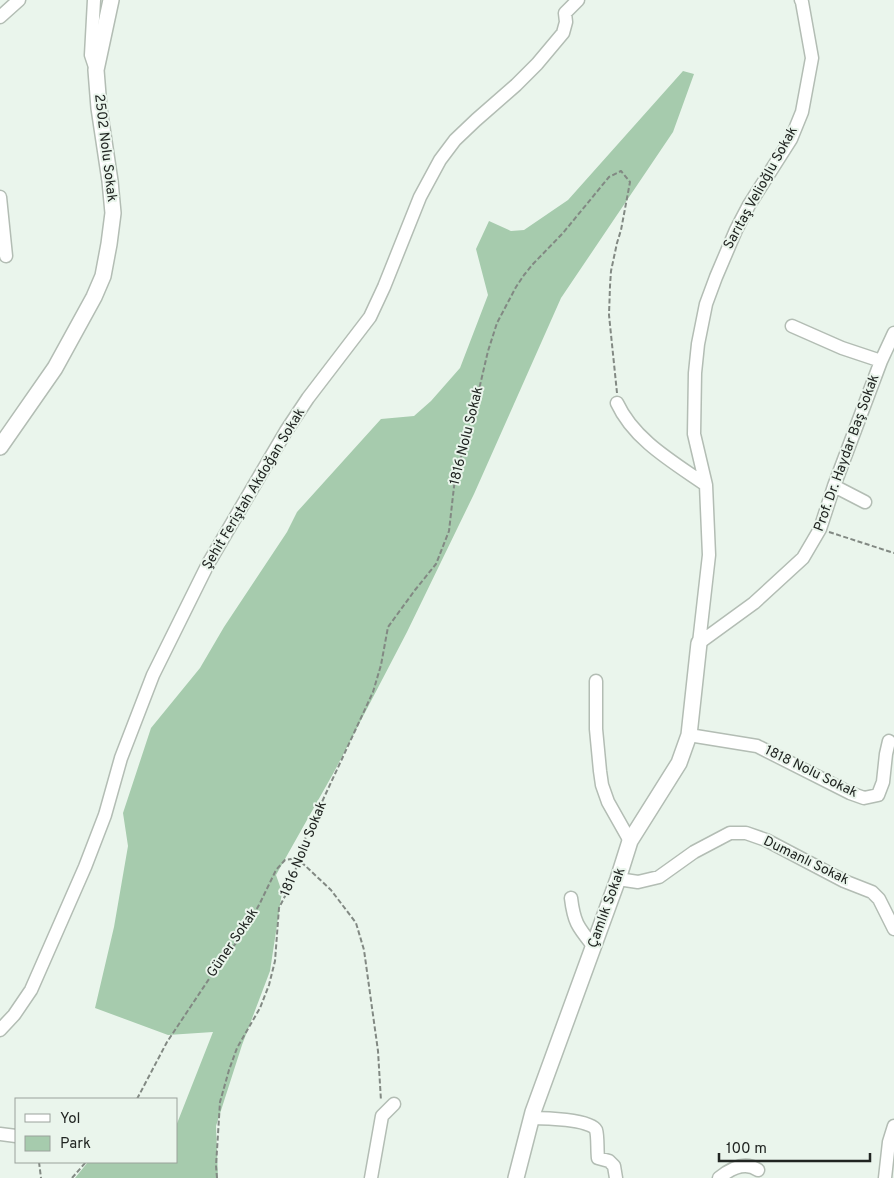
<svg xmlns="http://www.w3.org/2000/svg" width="894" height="1178" viewBox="0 0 894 1178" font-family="Overpass,sans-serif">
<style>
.green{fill:#a6cbad}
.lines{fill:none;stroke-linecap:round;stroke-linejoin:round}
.minor-casing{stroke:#b3bdb4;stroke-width:15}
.tertiary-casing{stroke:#b3bdb4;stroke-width:18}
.path{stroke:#828983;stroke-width:2;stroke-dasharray:5 2.5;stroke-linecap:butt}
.minor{stroke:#fff;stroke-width:12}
.tertiary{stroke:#fff;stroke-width:15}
.labels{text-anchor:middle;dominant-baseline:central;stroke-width:4;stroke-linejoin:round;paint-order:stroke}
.street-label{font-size:14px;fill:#212522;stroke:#eaf5ec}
</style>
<rect width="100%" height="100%" fill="#eaf5ec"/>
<path class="green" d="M683,71L694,74L673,132L561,298L474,494L407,632L334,772L276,875L282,892L270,971L242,1045L216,1126L218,1178H75L88,1162H159L162,1163L163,1162H176V1126L213,1032L168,1035L95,1008L114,927L128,846L123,813L151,728L200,668L224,627L287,532L297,512L381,419L414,416L431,401L460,368L488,295L476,249L489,221L511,231L524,230L568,200Z"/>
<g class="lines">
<g class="minor-casing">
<path id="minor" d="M94,0L91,55L96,70
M0,17L19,0
M0,197L6,256
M792,326L842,348L881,361
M617,403C634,440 673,462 706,485
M834,486L865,502
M699,643L709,555L706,485L694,434L695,373L698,344L706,304L716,277L736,230L749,205L791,139L802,112L812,58L802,2L801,0
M699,643L754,603L803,558L820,529L834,486L881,361L894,333
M596,681V729L600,771L602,785L608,802L630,841
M689,735L757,746L850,793L864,798L878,795L883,782L886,754L889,741
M618,879L638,882L659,877L694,852L730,833H746L766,840L844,881L872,892L879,899L894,929
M571,898C574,923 578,927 594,947
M0,1030L14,1015L31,990L85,867L105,815L121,758L153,675L208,564L286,431L308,398L370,317L384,287L420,197L440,160L455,140L476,120L516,85L537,64L563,33L566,22L565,13L578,0
M531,1118C543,1118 591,1119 596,1130C598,1136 597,1150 598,1158L609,1161L614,1166L616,1178
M0,1134L16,1136
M371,1178L382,1116L394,1104
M719,1178C730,1169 745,1161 758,1170
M885,1178L889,1142L894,1126"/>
</g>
<g class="tertiary-casing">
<path id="tertiary" d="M0,447L55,368L94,297L103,276L109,244L113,213L110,181L99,108L96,70L111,0
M516,1178L533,1112L618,879L630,841L679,763L689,735L699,643"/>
</g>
<path class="path" d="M829,532L894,553
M137,1099L167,1042L211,976L245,931L260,903L276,870L285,860L297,858L331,890L356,923L364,950L378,1051L381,1101
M39,1162L41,1178
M72,1178L86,1162
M217,1178L216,1166L220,1102L229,1070L237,1048L260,1008L269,985L275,961L279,908L295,876L297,858L308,832L373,692L381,665L388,627L415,590L436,564L449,531L456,469L466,445L488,351L497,323L516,287L524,275L533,264L563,233L609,177L621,171L630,182L621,230L617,243L611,271L610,286L609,315L617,393"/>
<use href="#minor" class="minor"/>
<use href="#tertiary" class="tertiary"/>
</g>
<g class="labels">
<g class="street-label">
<text transform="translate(105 148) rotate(83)">2502 Nolu Sokak</text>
<text transform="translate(761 188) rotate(-61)">Sarıtaş Velioğlu Sokak</text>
<text transform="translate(467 436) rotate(-76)">1816 Nolu Sokak</text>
<text transform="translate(847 453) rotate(-70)">Prof. Dr. Haydar Baş Sokak</text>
<text transform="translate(254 489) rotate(-59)">Şehit Feriştah Akdoğan Sokak</text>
<text transform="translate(811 772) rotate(26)">1818 Nolu Sokak</text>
<text transform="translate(304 849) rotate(-68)">1816 Nolu Sokak</text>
<text transform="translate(806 861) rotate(26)">Dumanlı Sokak</text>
<text transform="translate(607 908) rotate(-70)">Çamlık Sokak</text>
<text transform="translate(233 943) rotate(-56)">Güner Sokak</text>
</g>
</g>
<rect x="15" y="1098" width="162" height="65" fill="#eaf5ec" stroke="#9aa29b"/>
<rect x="25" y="1114" width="25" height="8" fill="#ffffff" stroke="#9aa29b"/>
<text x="60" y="1123" font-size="15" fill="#212522">Yol</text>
<rect x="25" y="1136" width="25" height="15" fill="#a6cbad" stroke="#9aa29b"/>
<text x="60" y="1148" font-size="15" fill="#212522">Park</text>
<path d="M719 1153v8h151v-8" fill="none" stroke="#212522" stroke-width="2.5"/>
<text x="726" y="1153" font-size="15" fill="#212522" stroke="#eaf5ec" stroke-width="4" paint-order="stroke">100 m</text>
</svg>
